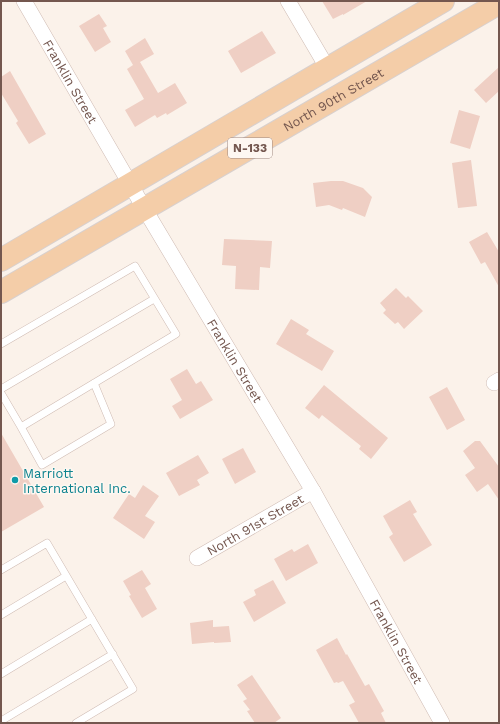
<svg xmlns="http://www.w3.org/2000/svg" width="500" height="724" viewBox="0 0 500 724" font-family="'Work Sans',sans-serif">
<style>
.building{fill:#efcfc4}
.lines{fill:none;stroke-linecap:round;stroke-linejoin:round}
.service-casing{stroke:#cfbbb3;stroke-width:8}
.minor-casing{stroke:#cfbbb3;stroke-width:16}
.primary-casing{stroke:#d8d0ce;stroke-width:24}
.service{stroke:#fff;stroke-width:7}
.minor{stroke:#fff;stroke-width:15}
.primary{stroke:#f4cda8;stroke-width:22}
.culture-dot{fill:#0f9aa8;stroke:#fef7f1;stroke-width:1.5}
.labels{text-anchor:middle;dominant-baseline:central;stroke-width:3;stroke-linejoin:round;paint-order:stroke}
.shield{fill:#fef7f1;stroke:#9d8780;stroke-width:1}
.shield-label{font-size:12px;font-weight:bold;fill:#74574f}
.street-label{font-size:13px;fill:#74574f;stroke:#fef7f1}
.culture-label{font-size:13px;fill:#0d838f;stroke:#fef7f1;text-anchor:start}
</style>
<rect width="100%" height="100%" fill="#fbf2ea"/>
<path class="building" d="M322,1H367L343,15V14L333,19Z
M99,14L107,26L103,28L111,42L95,52L79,26Z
M262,31L276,53L241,73L228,51Z
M145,38L154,54L140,62L158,93L175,83L187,103L167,115L166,113L157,118L155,115L135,127L125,110L144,99L127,69L133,65L125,51Z
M499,67V91L486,103L474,90Z
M10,71L46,134L29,144L16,123L18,121L1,93V77Z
M459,110L480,116L470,149L450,143Z
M471,160L477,206L458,208L452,163Z
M331,181H343L363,188L372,197L365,217L343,208L342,210L329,205L316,207L313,183Z
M487,232L499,252V287L485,262L481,264L469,242Z
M224,239L272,241L270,268L260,267L259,290L235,289L236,266L222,265Z
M396,288L406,298L408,296L423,311L404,329L398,322L395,324L383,313L386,310L380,303Z
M291,319L309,330L306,334L334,351L322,371L276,344Z
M187,369L196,384L201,381L213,400L180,419L172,406L182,400L170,379Z
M324,385L388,438L371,459L359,449L361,446L322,415L319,419L305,408Z
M447,387L465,420L447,430L429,397Z
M1,433L44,507L1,532Z
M475,441H480L499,467V500L488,484L477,492L465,475L475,468L463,451Z
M243,448L256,472L235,484L222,459Z
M198,455L209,473L197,480L200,485L179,496L166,473Z
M143,485L159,496L145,516L155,522L144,539L113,518L129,494L135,498Z
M410,500L417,512L413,514L432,545L404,562L389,537L393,534L383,516Z
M308,544L318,563L286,581L274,559L292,549L294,552Z
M142,570L151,584L145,588L157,609L142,618L129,596L131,595L123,581Z
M273,580L286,603L254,622L243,602L256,595L254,590Z
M213,620V627L229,626L231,642L214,643V642L192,644L190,623Z
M337,638L346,655L347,654L365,686L369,684L384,711L381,713L386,723H359L349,705L355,702L343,681L338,683L337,682L334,683L316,650Z
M252,675L281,718L274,723H255L247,711L250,710L243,701L247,699L237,685Z"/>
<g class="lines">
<g class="service-casing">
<path id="service" d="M1,344L135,266L176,334L21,427L1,393
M1,389L154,299
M21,427L42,465L111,424L94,383
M1,570L47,543L133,689L76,723
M1,615L66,576
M1,674L92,619
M1,721L113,654"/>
</g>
<g class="minor-casing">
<g id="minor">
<path id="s1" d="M24,1L144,208L313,491L442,723"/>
<path d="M288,1L328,69"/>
<path d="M494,383L499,380"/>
<path id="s2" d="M197,558L313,491"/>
</g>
</g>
<g class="primary-casing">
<g id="primary">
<path d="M1,260L443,1"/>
<path id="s3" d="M1,292C167,195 333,100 499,3"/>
</g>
</g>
<use href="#service" class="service"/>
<use href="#minor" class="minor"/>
<use href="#primary" class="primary"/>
</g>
<circle class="culture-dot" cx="15" cy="480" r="4"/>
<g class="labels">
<rect class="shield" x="228" y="138" width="44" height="20" rx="3"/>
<g class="shield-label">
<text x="250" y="148">N-133</text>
</g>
<g class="street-label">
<text stroke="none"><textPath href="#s1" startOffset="93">Franklin Street</textPath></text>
<text stroke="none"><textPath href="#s3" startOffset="384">North 90th Street</textPath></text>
<text stroke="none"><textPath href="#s1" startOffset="417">Franklin Street</textPath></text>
<text stroke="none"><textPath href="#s2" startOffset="67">North 91st Street</textPath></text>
<text stroke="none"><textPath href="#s1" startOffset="741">Franklin Street</textPath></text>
</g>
<g class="culture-label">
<text x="23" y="473">Marriott<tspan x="23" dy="15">International Inc.</tspan></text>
</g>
</g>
<rect width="500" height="724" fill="none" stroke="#74574f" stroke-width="4"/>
</svg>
